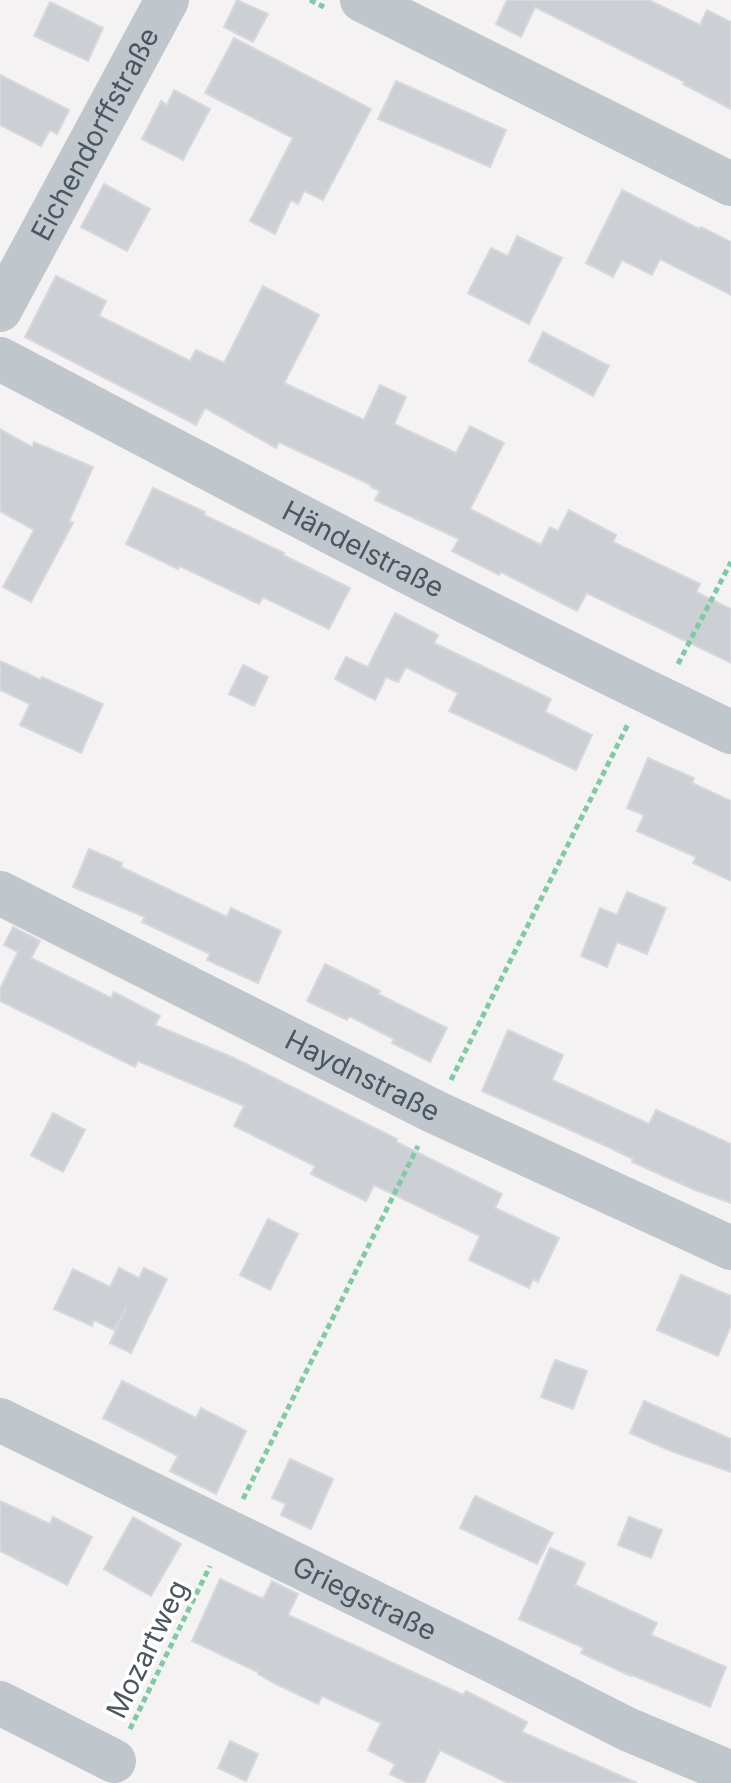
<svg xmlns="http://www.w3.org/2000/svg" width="731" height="1783" viewBox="0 0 731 1783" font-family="Inter,sans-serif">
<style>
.building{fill:#cccfd4;stroke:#d6d8dd;stroke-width:2}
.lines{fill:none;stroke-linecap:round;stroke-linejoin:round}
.path{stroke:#7ecaa2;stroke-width:5;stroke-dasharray:6 4;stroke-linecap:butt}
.minor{stroke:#bfc7cd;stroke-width:44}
.labels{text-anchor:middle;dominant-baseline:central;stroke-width:7;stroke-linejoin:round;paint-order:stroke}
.street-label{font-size:28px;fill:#4b565f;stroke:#fff}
</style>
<rect width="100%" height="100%" fill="#f4f2f2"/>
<path class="building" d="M237,0L268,14L253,42L224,27Z
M507,0H649L700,25L707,10L731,22V109L683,84L685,82L535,7L521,37L496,24Z
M50,2L103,28L88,61L34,36Z
M234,38L371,109L323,200L304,191L298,204L291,200L275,234L250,221L293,138L205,93Z
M0,75L69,110L57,134L50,130L41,146L0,125Z
M396,81L506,130L490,167L378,119Z
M174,90L210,109L183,160L142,139L161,101L167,105Z
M104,184L150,209L127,251L81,227Z
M622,190L699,229L701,227L731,242V295L660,259L652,275L622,260L613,277L586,263Z
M517,236L562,258L529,324L468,293L491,248L508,256Z
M56,276L106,301L99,316L190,361L196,350L224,363L263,286L319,315L284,383L364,420L380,385L406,397L394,424L456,453L470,426L504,443L470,509L541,545L550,527L558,531L569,510L616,535L613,542L700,584L696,592L731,609V663L587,593L577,611L501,572L499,575L452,551L459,539L375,500L380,491L371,487V485L279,442L276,448L205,408L196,425L25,337Z
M543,332L609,366L593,396L529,361Z
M0,429L32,447L34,442L93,467L69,521L73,523L31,602L3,587L34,530L0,511Z
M153,488L205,512L204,515L284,553L283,555L350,588L329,629L263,597L259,604L180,566L178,569L126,544Z
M395,613L438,635L434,643L551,699L545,712L592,735L576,770L449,711L458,693L406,667L398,682L386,677L375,700L335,679L346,657L368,667Z
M0,661L41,680L42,677L103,704L81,753L20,725L30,704L0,690Z
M243,665L268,677L254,706L229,694Z
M648,758L694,778L692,783L731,801V881L693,863L696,857L637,831L644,815L627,808Z
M89,849L122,863L121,867L227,917L231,908L281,931L258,983L207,960L210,954L142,922L145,917L73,887Z
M627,892L666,908L647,954L617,942L607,967L581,956L600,908L617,915Z
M13,927L40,941L31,958L111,998L114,992L160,1016L155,1025L234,1058L397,1139L396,1142L502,1194L495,1208L559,1238L538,1282L533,1279L529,1288L469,1260L480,1236L374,1185L366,1201L311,1174L315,1166L234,1126L244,1106L138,1061L135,1067L0,1001V989L18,952L4,945Z
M325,964L380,991L378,994L447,1028L430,1062L392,1043L394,1039L349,1016L347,1020L307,1001Z
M508,1030L563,1055L552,1080L649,1124L656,1110L731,1144V1203L695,1190L632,1162L633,1159L604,1145L482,1091Z
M53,1113L85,1130L63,1172L31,1155Z
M268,1219L298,1234L270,1290L240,1275Z
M119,1268L139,1278L144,1268L167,1279L131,1353L110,1343L126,1308L114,1330L94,1320L92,1326L54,1309L73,1269L110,1287Z
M681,1275L731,1296V1325L718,1356L657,1330Z
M555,1360L587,1371L573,1409L541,1397Z
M122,1381L196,1418L201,1408L246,1431L216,1494L170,1471L178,1456L103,1418Z
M644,1401L731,1439V1472L671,1451L630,1433Z
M290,1459L333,1479L311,1529L281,1515L286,1504L272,1498Z
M475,1496L553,1533L537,1564L460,1528Z
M0,1501L50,1524L53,1517L92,1537L67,1585L0,1551Z
M133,1517L181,1544L151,1596L104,1569Z
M629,1517L662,1530L651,1558L618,1545Z
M550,1548L585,1563L575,1585L657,1623L651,1635L726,1667L710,1707L632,1675L631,1676L581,1653L584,1648L519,1619Z
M220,1579L263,1599L272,1581L298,1594L288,1615L463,1695L466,1691L527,1722L522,1732L637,1783H508L440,1750L424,1783H408L390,1774L395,1764L368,1750L381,1723L322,1696L318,1704L276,1684L258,1674V1672L192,1641Z
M230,1741L258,1754L246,1781L218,1768Z"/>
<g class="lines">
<path class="path" d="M310,0L324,7
M678,664L731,562
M451,1080L628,724
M243,1499L418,1146
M130,1729L210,1566"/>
<g class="minor">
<path d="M362,0L731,184"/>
<path id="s1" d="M0,310L167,0"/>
<path id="s2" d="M0,359C242,486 484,615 731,732"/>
<path id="s3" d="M0,893L435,1112L731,1248"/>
<path id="s4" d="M0,1420L493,1661L627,1729L731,1773"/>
<path d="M0,1703L114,1761"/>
</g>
</g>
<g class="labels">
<g class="street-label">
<text stroke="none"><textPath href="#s1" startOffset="200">Eichendorffstraße</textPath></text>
<text stroke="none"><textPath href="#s2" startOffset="410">Händelstraße</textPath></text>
<text stroke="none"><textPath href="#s3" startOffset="406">Haydnstraße</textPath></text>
<text stroke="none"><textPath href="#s4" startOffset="406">Griegstraße</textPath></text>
<text transform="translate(147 1649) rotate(-64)">Mozartweg</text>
</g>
</g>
</svg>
